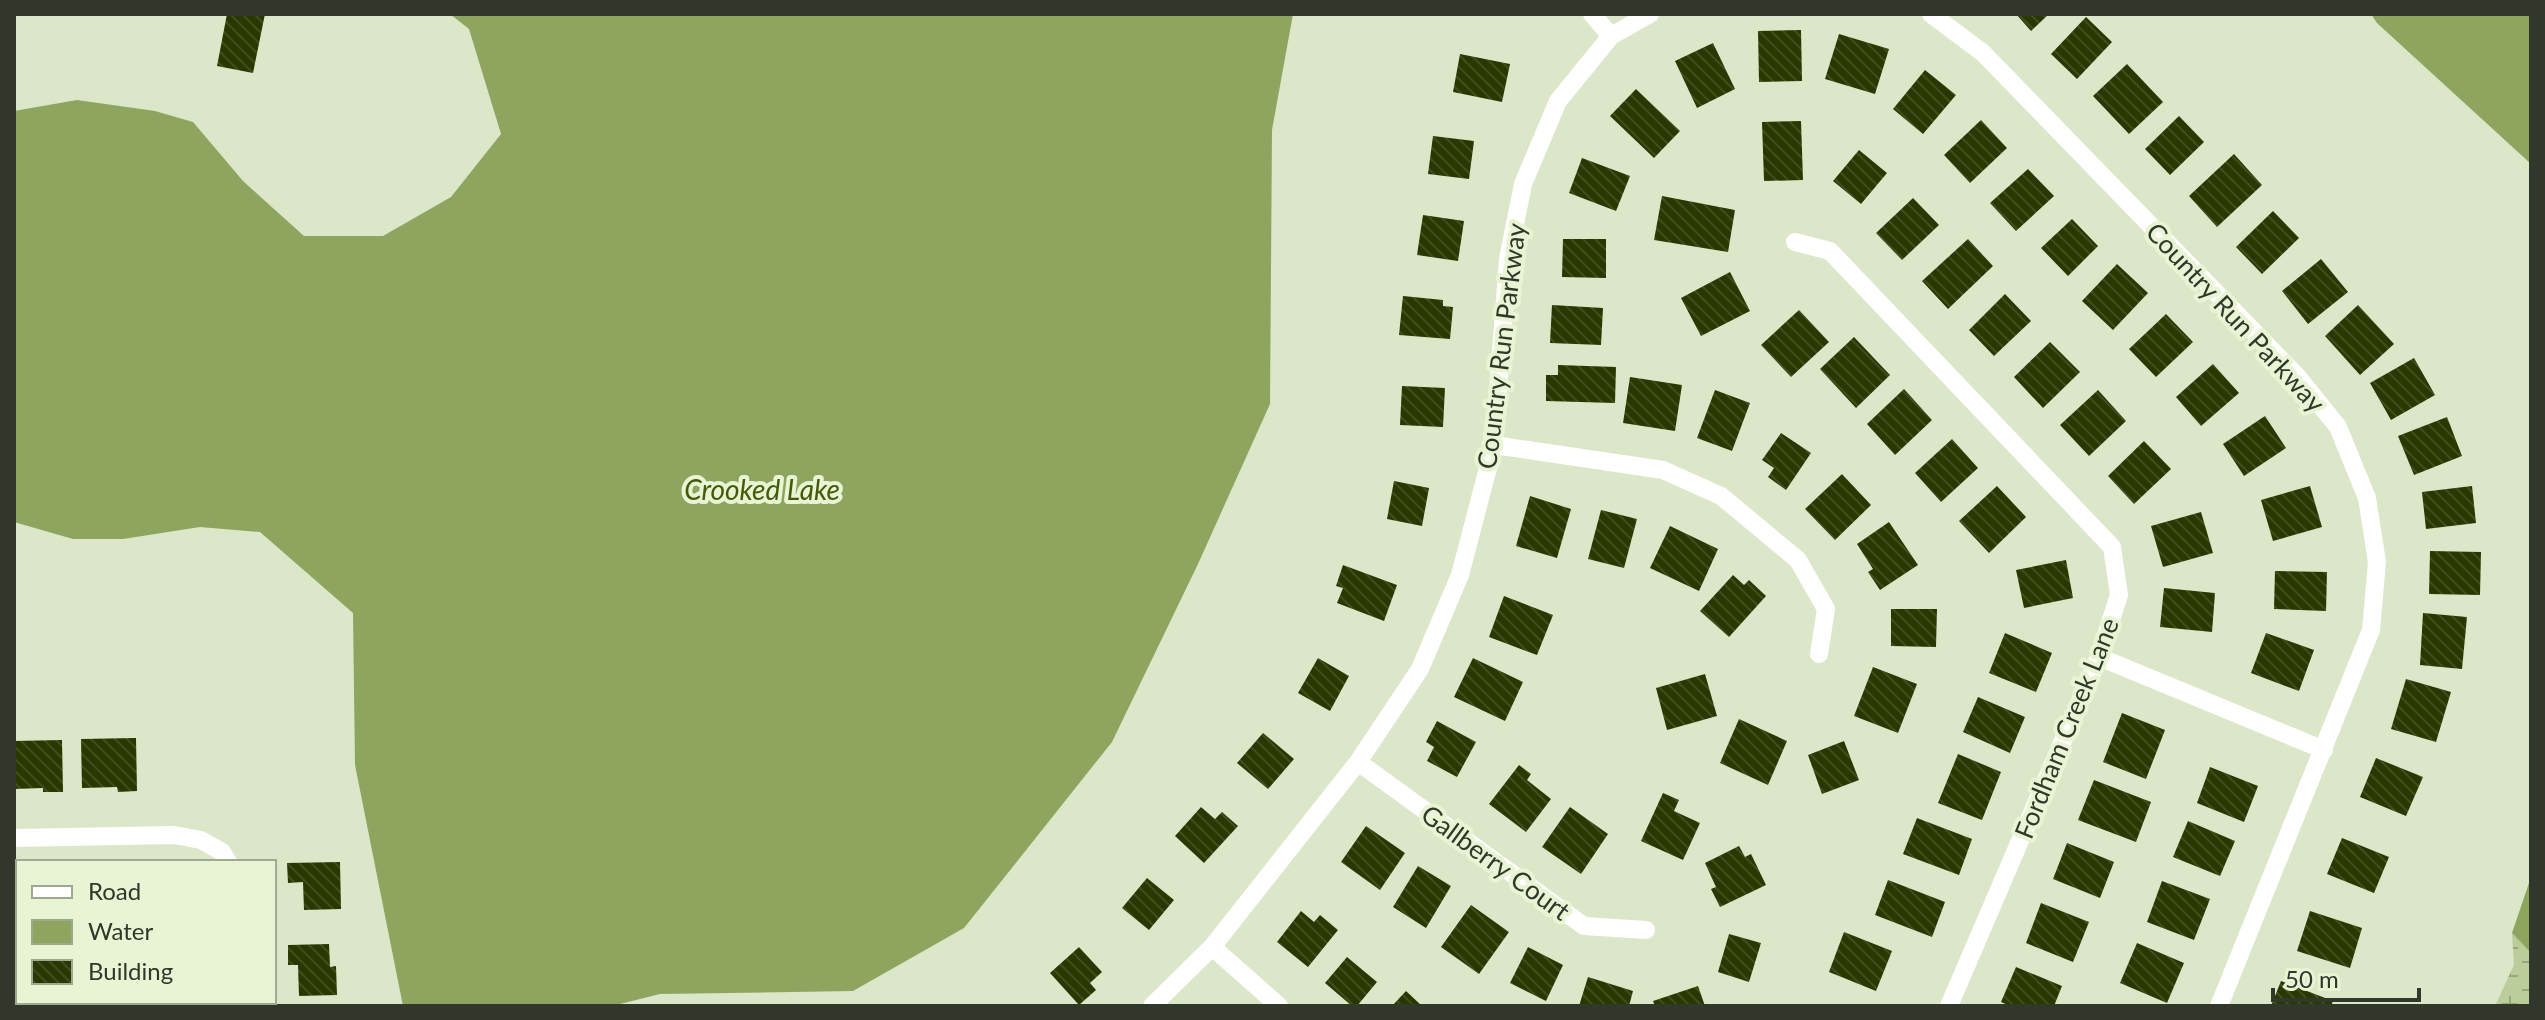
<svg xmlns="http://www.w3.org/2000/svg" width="2545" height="1020" viewBox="0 0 2545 1020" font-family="Lato,sans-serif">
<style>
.wetland{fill:url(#wetland-marsh)}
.water{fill:#8ea55f}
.building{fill:url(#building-back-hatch)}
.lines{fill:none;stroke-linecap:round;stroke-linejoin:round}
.minor{stroke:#fff;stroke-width:18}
.labels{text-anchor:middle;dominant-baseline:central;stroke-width:8;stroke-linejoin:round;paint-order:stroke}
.street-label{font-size:26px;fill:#32372b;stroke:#e9f4d5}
.water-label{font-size:28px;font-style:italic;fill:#455a07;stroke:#e9f4d5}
</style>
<defs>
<pattern id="wetland-marsh" width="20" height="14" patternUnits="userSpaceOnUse" patternTransform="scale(2)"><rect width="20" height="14" fill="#bbcd9b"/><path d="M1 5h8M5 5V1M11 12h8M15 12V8" fill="none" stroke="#99a77f"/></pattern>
<pattern id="building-back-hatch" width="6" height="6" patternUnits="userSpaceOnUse" patternTransform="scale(2)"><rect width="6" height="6" fill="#293800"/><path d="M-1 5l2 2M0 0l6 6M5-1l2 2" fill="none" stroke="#404d1d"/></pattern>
</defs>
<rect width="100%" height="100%" fill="#dbe7c8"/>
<path class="wetland" d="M2512,933L2531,953V1006H2495L2514,965Z"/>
<path class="water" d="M450,14H1293L1272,130L1270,404L1198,564L1112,742L964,928L853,991L660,994L612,1006H403L355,765L353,613L260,532L200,527L123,539H73L14,522V111L77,100L155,111L193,122L243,181L304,236H383L451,197L501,134L469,29Z
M2371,14H2531V164L2377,23Z
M2531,877V953L2512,933Z"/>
<path class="building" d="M227,14H265L253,73L217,66Z
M2016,14H2049L2031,31Z
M2086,17L2112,42L2077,79L2051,54Z
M1801,30L1802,81L1759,82L1758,31Z
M1839,34L1889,49L1875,94L1825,79Z
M1713,43L1735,89L1697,108L1675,61Z
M1460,54L1510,64L1502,102L1453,92Z
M2127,64L2163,102L2129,134L2093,96Z
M1925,70L1956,95L1923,134L1893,109Z
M1636,89L1680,131L1654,158L1610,116Z
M2179,116L2204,142L2170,175L2145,149Z
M1981,120L2007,148L1970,183L1944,155Z
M1801,121L1803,180L1764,181L1762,122Z
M1433,136L1474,141L1469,179L1428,174Z
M1859,150L1887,173L1861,204L1833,181Z
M2234,154L2262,185L2217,227L2189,196Z
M1582,158L1630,176L1616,211L1569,193Z
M2028,169L2054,196L2016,231L1990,203Z
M1662,196L1735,210L1728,252L1654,240Z
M1913,198L1939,225L1902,260L1876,233Z
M2273,211L2299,238L2262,274L2236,247Z
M1423,215L1464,221L1458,261L1417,255Z
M2072,219L2098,246L2068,276L2041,248Z
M1563,239H1606V278L1562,277Z
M1968,239L1993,266L1948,309L1922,281Z
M2321,259L2348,292L2308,324L2282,291Z
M2117,264L2148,293L2113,330L2082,301Z
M1730,272L1750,311L1701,336L1681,298Z
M2005,294L2031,321L1994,356L1969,330Z
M1403,296L1443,300V306L1453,307L1450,339L1399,335Z
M1552,305L1603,308L1601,345L1550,343Z
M2358,305L2394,344L2360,375L2325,336Z
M1799,310L1829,342L1791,377L1761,345Z
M2166,314L2193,342L2156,377L2129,349Z
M1854,337L1890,375L1856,408L1820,369Z
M2050,342L2080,372L2043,408L2014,377Z
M2414,358L2435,395L2391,420L2370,383Z
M2213,364L2239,393L2201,426L2176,397Z
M1558,365L1616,367L1615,403L1546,401V375H1558Z
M1630,377L1682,385L1675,431L1623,423Z
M1402,386L1445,388L1443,427L1400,425Z
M1904,389L1932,420L1895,455L1867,424Z
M1715,390L1750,403L1732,451L1697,438Z
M2098,390L2126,421L2089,456L2060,425Z
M2265,416L2286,448L2244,476L2223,444Z
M2447,417L2462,456L2414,475L2398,436Z
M1781,433L1811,453L1786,490L1768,477L1774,468L1762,460Z
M1952,439L1978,468L1941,502L1915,473Z
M2144,441L2171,469L2134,504L2108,476Z
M1842,474L1871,505L1835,540L1805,509Z
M1394,481L1429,488L1422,526L1387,519Z
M1997,486L2026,517L1989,553L1959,521Z
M2310,486L2322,527L2273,541L2261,500Z
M2472,486L2476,523L2426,529L2422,492Z
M1530,496L1571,509L1557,558L1516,546Z
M1601,510L1637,519L1624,568L1588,559Z
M2201,512L2213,553L2163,567L2151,526Z
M1889,522L1918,565L1880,590L1868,572L1873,569L1857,544Z
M1670,526L1718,549L1699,591L1650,568Z
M2430,551L2481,552L2480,595L2429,594Z
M2066,560L2073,598L2024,608L2016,570Z
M1343,565L1397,585L1384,621L1337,603L1343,588L1336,586Z
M2275,571L2327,572L2326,611L2274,609Z
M1733,575L1744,585L1749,580L1766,596L1729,637L1700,611Z
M2164,588L2215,593L2212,632L2160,627Z
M1504,596L1553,615L1537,655L1489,637Z
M1891,609H1937L1936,647L1891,646Z
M2423,613L2467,617L2462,669L2420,665Z
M2005,633L2052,653L2036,692L1989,673Z
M2266,633L2314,650L2299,691L2251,673Z
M1318,658L1349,676L1330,711L1298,693Z
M1473,658L1523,682L1505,721L1454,697Z
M1873,667L1917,684L1898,733L1854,716Z
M1705,674L1717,716L1667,730L1656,688Z
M2406,679L2451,692L2436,742L2391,729Z
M1978,697L2025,717L2010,753L1963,732Z
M2122,713L2165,730L2146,779L2103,762Z
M1739,719L1787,741L1768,785L1720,763Z
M1437,721L1476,742L1457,777L1427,761L1434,747L1426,742Z
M1263,733L1294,759L1268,789L1237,763Z
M136,738L137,791L118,792L117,787L82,788L81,739Z
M62,740L63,792H43V788L14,789V741Z
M1844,741L1859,780L1822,794L1808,755Z
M1958,754L2001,772L1982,820L1938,803Z
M2376,758L2423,777L2406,816L2360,797Z
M1519,765L1531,774L1527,780L1551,799L1526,832L1489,804Z
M2210,767L2258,786L2244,822L2197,803Z
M2094,780L2151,802L2136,842L2078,820Z
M1663,793L1679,800L1674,811L1700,823L1683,860L1641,841Z
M1201,807L1215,819L1222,812L1238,826L1204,863L1175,836Z
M1570,807L1608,834L1581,874L1542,847Z
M1917,818L1972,839L1959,875L1903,854Z
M2188,821L2235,841L2220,876L2173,857Z
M1366,826L1405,853L1380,890L1341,862Z
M2342,838L2389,857L2374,893L2327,874Z
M2067,843L2114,862L2100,898L2053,879Z
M1739,846L1745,857L1751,854L1766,885L1720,907L1711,889L1716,887L1705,863Z
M340,862L341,909L304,910L303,882L288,883L287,863Z
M1418,866L1451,886L1426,928L1393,907Z
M1147,878L1174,900L1149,930L1122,908Z
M1888,880L1945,902L1932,937L1875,915Z
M2162,881L2210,899L2194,940L2147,922Z
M14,902H18V949L14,950Z
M2041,903L2089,922L2073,962L2026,943Z
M1471,905L1509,932L1479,974L1441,947Z
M1301,911L1314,922L1320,915L1338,930L1308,967L1277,942Z
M2310,911L2362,928L2350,968L2297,951Z
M1844,932L1892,951L1876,991L1829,972Z
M1729,934L1761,943L1749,982L1718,972Z
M2137,943L2184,963L2167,1003L2120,983Z
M329,944L330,967L336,966L337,995L299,996L298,965H288V945Z
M1079,947L1102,972L1090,983L1096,990L1079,1005L1050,973Z
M1528,947L1563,965L1546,1001L1510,983Z
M1347,957L1377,982L1357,1006H1352L1325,983Z
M2016,967L2062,986L2054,1006H2010L2001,1002Z
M1588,977L1633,991L1629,1006H1579Z
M2281,981L2333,1001L2331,1006H2271Z
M1698,986L1705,1006H1655L1653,1001Z
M1406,991L1422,1006H1392Z"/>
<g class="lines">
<path class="minor" d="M1592,14L1611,36
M1931,14L1983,53L2297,376L2338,427L2367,498L2377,562L2371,630L2219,1006
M1795,242L1830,251L2112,547L2119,595L2099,657L1949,1006
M1494,445L1663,470L1721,496L1798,560L1826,609L1819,654
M2099,657L2324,750
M1358,762L1584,926L1646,930
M14,838L174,835L201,840L222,852L228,862
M1212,947L1279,1006
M237,1002V1006
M1152,1006L1212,947L1358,762L1420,669L1460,575L1494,445L1508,259L1523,184L1558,101L1611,36L1650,14"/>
</g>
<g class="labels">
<g class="street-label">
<text transform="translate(2236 317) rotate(47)">Country Run Parkway</text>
<text transform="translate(1501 346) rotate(-83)">Country Run Parkway</text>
<text transform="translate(2066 728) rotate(-68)">Fordham Creek Lane</text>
<text transform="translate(1496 862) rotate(36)">Gallberry Court</text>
</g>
<g class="water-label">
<text x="762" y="489">Crooked Lake</text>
</g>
</g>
<rect width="2545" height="1020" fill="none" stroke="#32372b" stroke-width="32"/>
<rect x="16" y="860" width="260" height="144" fill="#e9f4d5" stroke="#a0a891" stroke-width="2"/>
<rect x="32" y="886" width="40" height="12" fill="#ffffff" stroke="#a0a891" stroke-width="2"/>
<text x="88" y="900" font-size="24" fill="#32372b">Road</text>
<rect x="32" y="920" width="40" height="24" fill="#8ea55f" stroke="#a0a891" stroke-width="2"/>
<text x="88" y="940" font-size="24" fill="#32372b">Water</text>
<rect x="32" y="960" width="40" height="24" fill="url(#building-back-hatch)" stroke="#a0a891" stroke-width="2"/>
<text x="88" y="980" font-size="24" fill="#32372b">Building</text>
<path d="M2273 988v12h146v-12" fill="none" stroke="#32372b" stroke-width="4"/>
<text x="2285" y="988" font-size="24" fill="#32372b" stroke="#e9f4d5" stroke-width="6" paint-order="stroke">50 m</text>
</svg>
